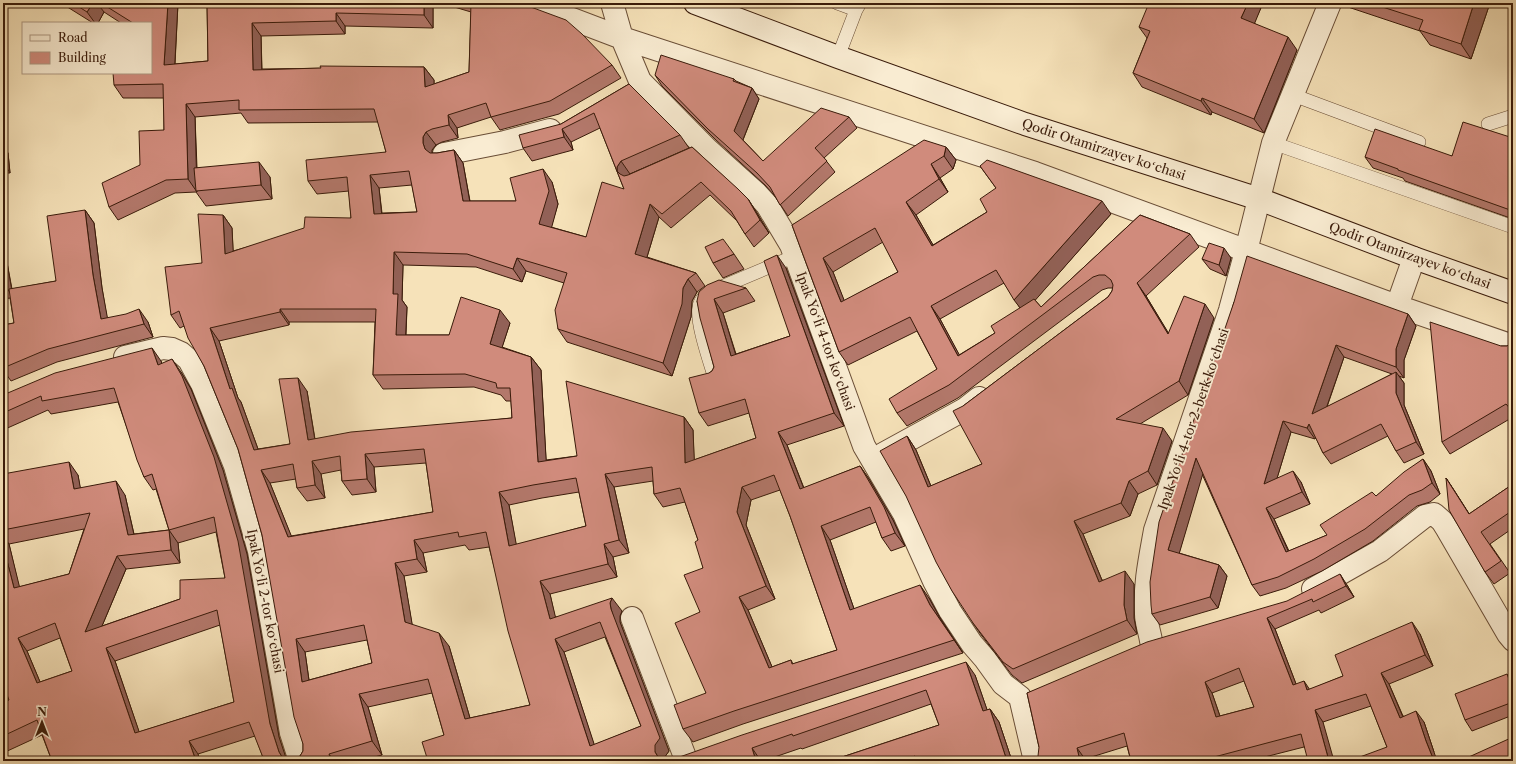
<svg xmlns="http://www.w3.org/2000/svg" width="1516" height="764" viewBox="0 0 1516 764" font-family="'Libre Caslon Text',serif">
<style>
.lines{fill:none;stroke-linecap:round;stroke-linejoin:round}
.lane-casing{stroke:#694d36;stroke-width:14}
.street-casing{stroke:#694d36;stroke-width:24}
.secondary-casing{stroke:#3a1b0a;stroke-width:24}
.lane{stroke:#f9ecd2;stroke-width:13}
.street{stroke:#f9ecd2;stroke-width:22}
.secondary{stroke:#f9ecd2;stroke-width:22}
.wall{fill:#b3786b;stroke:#3a1b0a;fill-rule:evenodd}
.shaded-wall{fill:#926157;stroke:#3a1b0a}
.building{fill:#d08b7c;stroke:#3a1b0a;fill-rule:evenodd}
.labels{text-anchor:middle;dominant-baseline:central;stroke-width:3.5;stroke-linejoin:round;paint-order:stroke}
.street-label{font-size:13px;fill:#3a1b0a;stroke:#f9ecd2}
</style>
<rect width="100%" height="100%" fill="#f6e2b9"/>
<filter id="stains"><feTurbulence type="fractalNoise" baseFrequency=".005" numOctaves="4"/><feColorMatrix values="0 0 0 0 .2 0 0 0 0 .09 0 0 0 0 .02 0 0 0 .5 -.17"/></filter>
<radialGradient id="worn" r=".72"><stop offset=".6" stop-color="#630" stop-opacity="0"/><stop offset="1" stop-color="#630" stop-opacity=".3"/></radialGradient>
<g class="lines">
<g class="lane-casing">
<path id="lane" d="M837,3L856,10
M838,57L856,10L860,3
M1293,95L1419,142
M1488,124L1513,116
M1273,143L1513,227
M715,379C710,362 696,323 699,307C700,299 706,295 712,291L795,256"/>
</g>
<g class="street-casing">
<path id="street" d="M530,3L622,38L1035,173L1397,306L1513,346
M612,3L622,38L640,81L707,149L756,193L767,205L791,245L864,446L904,514L934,581L950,611L972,644L985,659L1003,684L1020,697
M444,154L505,142L550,130
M1397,306L1414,258
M125,357L163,348L172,349L181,353L189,360L202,384L235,466L259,551L291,733L300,761
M883,454L965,409L979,398
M1313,589L1380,551L1425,516L1434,514L1442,521L1447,529L1508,634L1513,640
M632,618L685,757
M1151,641C1150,633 1146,623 1146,614C1144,585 1150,558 1155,530L1230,310L1246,251L1273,143L1330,3
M1020,697L1035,761"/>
</g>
<g class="secondary-casing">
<path id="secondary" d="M695,3L838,57L1025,124L1259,199L1414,258L1513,293"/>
</g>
<use href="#lane" class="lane"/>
<use href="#street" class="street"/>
<use href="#secondary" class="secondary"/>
</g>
<path class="wall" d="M61,3H178L175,64L208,61L207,3H433V28L345,26V34L261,36L262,69L424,67L434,80V84L469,72L471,12L441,3H520L612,65L621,78L559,114L500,130L491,117L457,128L458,138L442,142L436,145L432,150V153H437L454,150L463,163L470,201H516L552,182L558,204L551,227L586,237L624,189L600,128L571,142L573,150L532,161L523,148L561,124L629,84L680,135L689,148L630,174L692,147L748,199L757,213L769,233L754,247L745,234L737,221L710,195L671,228L659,217L647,257L696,273L705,286L697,292L692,301L691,317L672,376L567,342L558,329L564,283L526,271L522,282L476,267L403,265L402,300L407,307L406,335H449L510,323L502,347L531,357L541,370L546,460L577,456L684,417L693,430L694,460L756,438L749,413L708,426L699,413L709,373L712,371L714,367L697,301L746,288L755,301L723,313L736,354L790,336L786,268L844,426L787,445L804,488L860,466L869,479L893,520L905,546L891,551L882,538L876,522L830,540L854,609L929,598L940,618L963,653L743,724L693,742L683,729L706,693L700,612L703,568L698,540L685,502L663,507L654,494L653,481L614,487L629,553L613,557L617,577L550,594L555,617L622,611L620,616V622L669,751L664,758V760H671L975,675L987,710L990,709L999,722L1012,761H830L939,725L931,704L802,749L801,748L763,761H428L444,735L432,693L368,707L382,755L359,761H261L264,760L255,736L198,754L200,761H52L42,735L3,753V703L9,700L3,684V474L78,475L80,488L125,495L134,534L169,530L156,489L153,490L144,477L118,402L51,414L48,410L3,430V395L161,361L162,364L181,372L191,389L223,470L247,554L279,737L286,759L288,760H295L300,756L303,751V744L262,535L238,449L204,366L184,326L180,328L171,315L202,263L223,215L232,228L233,251L351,218L349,191L317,194L308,181L386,152L378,122L248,123L241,113L195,117L197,168L270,177L272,199L206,206L196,192L175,193L118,220L109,207L140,165L164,130V98H123L114,85L151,73V23H121L104,12L98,23H93ZM412,185L417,212L382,213L379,188ZM289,322H375L373,375L383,389L474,387L501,395L506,401H511L512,418L315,439L307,391L290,444L258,449L241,402L238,398L219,341L289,325ZM426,463L433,512L291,536L270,483L296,479L297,488L307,501L325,498L321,474L341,470L342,481L352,495L376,492L374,467ZM780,490L790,516L837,650L793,664L791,660L772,667L748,610L775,599L746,525L751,500ZM579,492L586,526L516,545L509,505L542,498ZM84,529L69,574L19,587L9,544ZM216,532L225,578L180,599L102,626L126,569L180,563L178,543ZM465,545L469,550L489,547L530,705L470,718L449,646L412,625L404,576L427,572L423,553ZM220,625L234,702L139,732L115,661ZM605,637L641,726L594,745L564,652ZM60,638L72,671L40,682L27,651ZM367,640L372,663L309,680L305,652Z
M1224,3H1263L1254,23L1297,50L1264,133L1212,112L1211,115L1142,87L1133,73L1147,38L1139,27L1223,6Z
M1341,3H1490L1471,59L1430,45L1420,31L1342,5Z
M1501,3H1513V6Z
M655,75L734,79L736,81L752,88L759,99L743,140L763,161L849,117L857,128L824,158L835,172L788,216L774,195L765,185L716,140L662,86Z
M1513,138V219L1405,181L1403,178L1373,168L1365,157L1452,156Z
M3,146L8,153L10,173H3Z
M946,147L956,160L953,169L940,178L948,192L916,215L933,245L987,212L996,188L980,166L1111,214L1035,300L1041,307L1140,215L1190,234L1199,247L1146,296L1168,333L1214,318L1188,395L1140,424L1172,441L1157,485L1138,494L1130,516L1083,534L1102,580L1134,584V618L1137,634L1022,683L1012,675L982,636L973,623L907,436L916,450L931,486L982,464L963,406L1108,297L1112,291L1113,288H1108L1102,290L958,398L907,426L897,413L937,369L917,331L848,365L839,352L792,225ZM883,242L898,272L844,301L833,272ZM1004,283L1020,308L995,333L959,355L940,319Z
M85,210L94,223L102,288L107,318L148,322L153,337L57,362L11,381L4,371H3V325L14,323L10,298L3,299V252L6,257L12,289L56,281Z
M734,254L744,269L723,278L713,263Z
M1231,258L1226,276L1210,269L1202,259Z
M1234,302L1408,314L1416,326L1404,360V378L1399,376L1404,383V405L1424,454L1404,463L1396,451L1388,436L1331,464L1323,453L1316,438L1315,439L1291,432L1277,478L1301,482L1310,504L1274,519L1289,551L1327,535L1423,459L1431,471L1440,494L1430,502L1417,506L1373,541L1322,571L1286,588L1260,596L1252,585L1202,474L1179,553L1219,565L1227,576L1218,608L1160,625L1152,614ZM1344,357L1392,374L1327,407Z
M1513,342V417L1450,454L1442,442L1501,346H1507Z
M1446,478L1469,514L1513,484V528L1490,544L1510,573L1494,584L1485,572Z
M1347,585L1354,597L1321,613L1319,610L1275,629L1296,684L1309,690L1343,676L1420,634L1433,666L1389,684L1403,716L1424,722L1434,752L1387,747L1371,706L1323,722L1304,747L1249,761H1131L1127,746L1085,759L1039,747L1027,693ZM1244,681L1254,707L1220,716L1212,693Z
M1513,683V715L1472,731L1465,720Z"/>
<path class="shaded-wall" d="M93,3H97L104,12L98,23H95L87,12Z
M168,3H178L174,79L164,65Z
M424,3H433V28L424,15Z
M1248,3H1263L1251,32L1241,18Z
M1474,3H1490L1471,59L1461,44Z
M336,13L345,26V34L336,21Z
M252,23L261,36L262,83L253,70Z
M1288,37L1297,50L1264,133L1254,119Z
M424,67L434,80V100L425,87Z
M752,88L759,99L742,142L734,131Z
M1202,98L1212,112L1211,115L1201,101Z
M186,104L195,117L197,192L188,179Z
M448,115L457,128L458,138L449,125Z
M562,129L571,142L573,150L564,137Z
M426,132L436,145L432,150V156L425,149L423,143V137Z
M3,146L8,153L10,173L3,162Z
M946,147L956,160L953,169L944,156Z
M454,150L463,163L472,214L463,201Z
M621,161L630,174L627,184L617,171V167Z
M259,162L270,177L272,199L261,185Z
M931,164L940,178L948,192L939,179Z
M543,169L552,182L558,204L549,237L539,224Z
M370,175L379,188L383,227L374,214Z
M748,199L757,213L769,233L760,220Z
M1102,201L1111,214L1024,313L1014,300Z
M906,202L916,215L941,259L932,246Z
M650,204L659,217L644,267L635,254Z
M85,210L94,223L102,288L110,332L101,319L93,275Z
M223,215L232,228L234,267L225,254Z
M1224,248L1231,258L1226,276L1219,265Z
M3,252L6,257L13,297L4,284L3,277Z
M394,252L403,265L402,300L407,307L405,348L396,335L393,294Z
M777,255L786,268L844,426L834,413Z
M517,258L526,271L522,282L513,269Z
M823,258L833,272L850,315L841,302Z
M688,279L697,292L692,301L691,317L672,376L663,363L683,288Z
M1137,283L1146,296L1177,347L1168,334Z
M714,299L723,313L740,369L731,356Z
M1205,304L1214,318L1188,395L1179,381Z
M931,306L940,319L967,369L958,356Z
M139,309L148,322L153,337L144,324Z
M280,309L289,322V325L280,312Z
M500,310L510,323L499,357L490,344Z
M1408,314L1416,326L1404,360V378L1396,367V349Z
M210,328L219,341L238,398L241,402L263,463L254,450L230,389Z
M1336,345L1344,357L1320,426L1312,414Z
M152,348L161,361L167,378L158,365Z
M531,357L541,370L547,475L538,462Z
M172,359L181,372L191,389L223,470L247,554L279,737L287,761H285L279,752L270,724Z
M1396,372L1404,383V405L1424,454L1416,442L1396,393Z
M298,378L307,391L317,453L308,440Z
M684,417L693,430L695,476L685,463Z
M1283,421L1291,432L1272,495L1264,484Z
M1309,424L1317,436L1315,439L1307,428Z
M1163,428L1172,441L1157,485L1148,471Z
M778,432L787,445L809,502L800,489Z
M907,436L916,450L937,501L928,487Z
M365,454L374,467L376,492L367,479Z
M1196,458L1204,470L1177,561L1168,550Z
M1423,459L1431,471L1440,494L1432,483Z
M312,461L321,474L325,498L315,485Z
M69,462L78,475L83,502L74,489Z
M860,466L869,479L893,520L905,546L895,533Z
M261,470L270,483L297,550L288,537Z
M1293,471L1301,482L1310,504L1302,492Z
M605,474L614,487L629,553L619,540Z
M1446,478L1454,490L1477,526L1469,514Z
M116,481L125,495L137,548L128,535Z
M1129,481L1138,494L1130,516L1121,503Z
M742,487L751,500L746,525L775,599L766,586L737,512Z
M499,492L509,505L519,559L509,546Z
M1266,508L1274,519L1294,564L1286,552Z
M1074,521L1083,534L1108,595L1099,582Z
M821,526L830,540L859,623L850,610Z
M169,530L178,543L180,563L171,550Z
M3,536L9,544L23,601L14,588L3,545Z
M414,540L423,553L427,572L417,559Z
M604,544L613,557L617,577L608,564Z
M117,556L126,569L94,645L85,632Z
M395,563L404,576L414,635L405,622Z
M1219,565L1227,576L1218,608L1210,597Z
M1125,571L1134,584V618L1137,634L1127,620L1124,605Z
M1340,574L1347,585L1354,597L1346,586Z
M540,581L550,594L559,632L550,619Z
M920,585L929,598L940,618L963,653L930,605Z
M739,597L748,610L778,681L769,668Z
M612,598L622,611L620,616V622L669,751L664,758V761H661L655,752L611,609L610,603Z
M1267,618L1275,629L1301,697L1293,685Z
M1412,622L1420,634L1433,666L1425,655Z
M439,633L449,646L474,732L465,719Z
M18,638L27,651L46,696L37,683Z
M296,639L305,652L311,695L302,682Z
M555,639L564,652L599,759L590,746Z
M106,648L115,661L144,746L135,733Z
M966,662L975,675L992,724L983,711Z
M1381,673L1389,684L1408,729L1400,718Z
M1507,674L1513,683V690Z
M1304,681L1312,693L1307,690Z
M1205,682L1212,693L1224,728L1216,717Z
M359,694L368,707L382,755L372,741Z
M990,709L999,722L1012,761H1007Z
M1315,710L1323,722L1334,761H1329Z
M1416,711L1424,722L1437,761H1434L1426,741Z
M189,741L198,754L200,761H196Z
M752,748L761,761H756Z
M1077,748L1085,759V761H1080Z
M329,754L334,761H331Z"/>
<path class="building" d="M73,3H93L87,12Z
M101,3H168L164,65L208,61L207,3H424V15L336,13V21L252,23L253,70L321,68L320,66L424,67L425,87L469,72L471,3H520L566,20L582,34L612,65L550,101L491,117L486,103L448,115L449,125L432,129L426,132L423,137V143L425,149L430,153H437L454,150L463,201H516L510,178L543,169L549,191L539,224L586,237L602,182L624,189L594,113L562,129L564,137L523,148L519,135L561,124L629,84L680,135L621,161L617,167V171L620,174L624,176L628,175L692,147L738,189L748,199L760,220L745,234L731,211L701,182L662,214L650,204L635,254L696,273L688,279L683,288L682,304L663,363L558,329L555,310L567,273L517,258L513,269L467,254L394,252L393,294H398L396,335H449L461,297L500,310L490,344L531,357L538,462L577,456L566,381L684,417L685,463L756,438L745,399L699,413L689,378L709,373L712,371L714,367L700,318L697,301L699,292L707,285L719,280L746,288L714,299L731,356L790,336L764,261L777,255L834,413L778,432L800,489L860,466L884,507L895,533L882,538L870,507L821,526L850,610L920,585L930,605L954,640L734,711L683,729L674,705L706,693L675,623L700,612L684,575L703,568L695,542L698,540L680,488L654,494L652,467L605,474L619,540L604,544L608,564L540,581L550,619L612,598L610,603L611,609L660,738L655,745V752L658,757L665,760H671L742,735L966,662L983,711L990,709L1007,761H917L915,756L900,761H830L939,725L926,690L793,736L792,734L752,748L756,761H628L626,758L618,761H428L422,742L444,735L428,679L359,694L372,741L329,754L331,761H261L264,760L249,722L189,741L196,761H52L37,720L3,736V703L9,700L3,684V545L14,588L69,574L90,513L3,530V474L69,462L74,489L116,481L128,535L169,530L152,474L144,477L137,460L114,388L42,401L41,396L3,413V395L55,373L152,348L158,365L172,359L182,376L214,457L238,541L270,724L279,752L282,757L288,760H295L300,756L303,751V744L294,717L262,535L238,449L204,366L188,338L179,311L171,315L165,267L202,263L198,214L223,215L225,254L304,228L305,217L351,218L347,177L308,181L306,160L386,152L374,109L239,110V100L186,104L188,179L166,180L109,207L102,183L140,165L139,131L164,130L163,84L114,85L113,73H151V23H133ZM409,171L417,212L374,214L370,175ZM280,309H376L373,375L465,374L496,383L497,388H510L512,418L351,432L308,440L298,378L279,379L290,444L254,450L232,388L230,389L210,328L280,312ZM424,449L433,512L288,537L261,470L293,464L297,488L315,485L312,461L340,456L342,481L367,479L365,454ZM774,475L790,516L837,650L792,664L791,660L769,668L739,597L766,586L737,512L742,487ZM576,478L586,526L509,546L499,492L533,485ZM214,517L225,578L180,580V599L85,632L117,556L171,550L169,530ZM458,532L459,537L486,532L508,631L530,705L465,719L439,633L405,622L395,563L417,559L414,540ZM217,610L234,702L135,733L106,648ZM600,622L641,726L590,746L555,639ZM55,623L72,671L37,683L18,638ZM364,625L372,663L302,682L296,639Z
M1149,3H1216L1223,6L1224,3H1248L1241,18L1288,37L1254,119L1202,98L1201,101L1133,73L1150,31L1139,27Z
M1370,3H1474L1461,44L1419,30L1423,20Z
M661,55L734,79L733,81L752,88L734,131L763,161L821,108L849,117L815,148L827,161L780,205L770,187L757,173L708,129L655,75Z
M1463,122L1513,138V211L1398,170V169L1365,157L1375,129L1452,156Z
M924,140L946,147L944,156L931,164L939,179L906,202L932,246L987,212L980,199L996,188L980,166L987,160L1102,201L1014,300L996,270L931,306L958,356L995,333L991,326L1034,299L1041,307L1140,215L1190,234L1137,283L1168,334L1184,296L1205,304L1179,381L1116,419L1163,428L1148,471L1129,481L1121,503L1074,521L1099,582L1125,571L1124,605L1127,620L1013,669L1003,662L973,623L952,591L936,562L906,496L880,451L907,436L928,487L982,464L953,411L963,406L1108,297L1112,291L1113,285L1111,280L1105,275H1099L1093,277L949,385L897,413L889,399L937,369L910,317L839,352L792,225ZM875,228L898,272L841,302L823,258Z
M259,162L261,185L196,191L194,168Z
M85,210L93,275L101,319L126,314L139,309L144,324L48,349L3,368V325L14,323L9,289L56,281L47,216Z
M723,239L734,254L713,263L705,247Z
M1209,243L1224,248L1219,265L1202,259Z
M1247,256L1408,314L1396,349V367L1336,345L1312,414L1396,372V393L1416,442L1396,451L1381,424L1323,453L1309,424L1307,428L1283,421L1264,484L1293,471L1302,492L1266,508L1286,552L1327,535L1320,525L1372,492L1376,496L1404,472L1423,459L1432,483L1422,490L1409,495L1365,529L1314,559L1278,577L1252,585L1196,458L1168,550L1219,565L1210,597L1152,614L1151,605L1150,582L1159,522L1234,302Z
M1430,322L1501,346H1507L1513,342V412L1506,404L1442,442Z
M1446,478L1469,514L1513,484V510L1481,532L1501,561L1485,572L1449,510Z
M1340,574L1346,586L1313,602L1312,599L1267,618L1293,685L1304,681L1307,690L1343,676L1335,655L1412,622L1425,655L1381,673L1400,718L1416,711L1426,741L1434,761H1349L1387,747L1366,694L1315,710L1329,761H1308L1301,734L1199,761H1131L1124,733L1077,748L1080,761H1039L1038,756L1039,747L1027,693L1147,642L1287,601ZM1239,668L1254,707L1216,717L1205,682Z
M1507,674L1513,690V702L1465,720L1455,694Z
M1513,737V761H1460Z"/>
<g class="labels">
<g class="street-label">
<text transform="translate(1104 149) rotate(18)">Qodir Otamirzayev koʻchasi</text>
<text transform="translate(1410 255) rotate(20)">Qodir Otamirzayev koʻchasi</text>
<text transform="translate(826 341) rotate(70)">Ipak Yoʻli 4-tor koʻchasi</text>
<text transform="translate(1193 419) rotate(-71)">Ipak Yoʻli 4-tor 2-berk koʻchasi</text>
<text transform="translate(266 601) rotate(79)">Ipak Yoʻli 2-tor koʻchasi</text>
</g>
</g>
<rect width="1516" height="764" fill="none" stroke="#f6e2b9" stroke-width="16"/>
<rect x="4" y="4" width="1508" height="756" fill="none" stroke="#3a1b0a" stroke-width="2"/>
<rect x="8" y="8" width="1500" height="748" fill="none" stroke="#3a1b0a"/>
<rect x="22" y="22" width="130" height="52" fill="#f9ecd2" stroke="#ad9882"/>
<rect x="30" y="35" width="20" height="6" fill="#f9ecd2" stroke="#ad9882"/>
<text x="58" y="42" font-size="12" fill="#3a1b0a">Road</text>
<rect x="30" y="52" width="20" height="12" fill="#d08b7c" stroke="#ad9882"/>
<text x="58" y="62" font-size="12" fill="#3a1b0a">Building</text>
<g transform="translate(42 722)" stroke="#f9ecd2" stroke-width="3" paint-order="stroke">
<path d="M0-3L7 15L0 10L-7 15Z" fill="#3a1b0a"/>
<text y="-6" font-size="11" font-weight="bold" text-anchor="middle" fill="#3a1b0a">N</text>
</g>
<rect width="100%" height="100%" filter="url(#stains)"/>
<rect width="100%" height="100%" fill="url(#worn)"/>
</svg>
